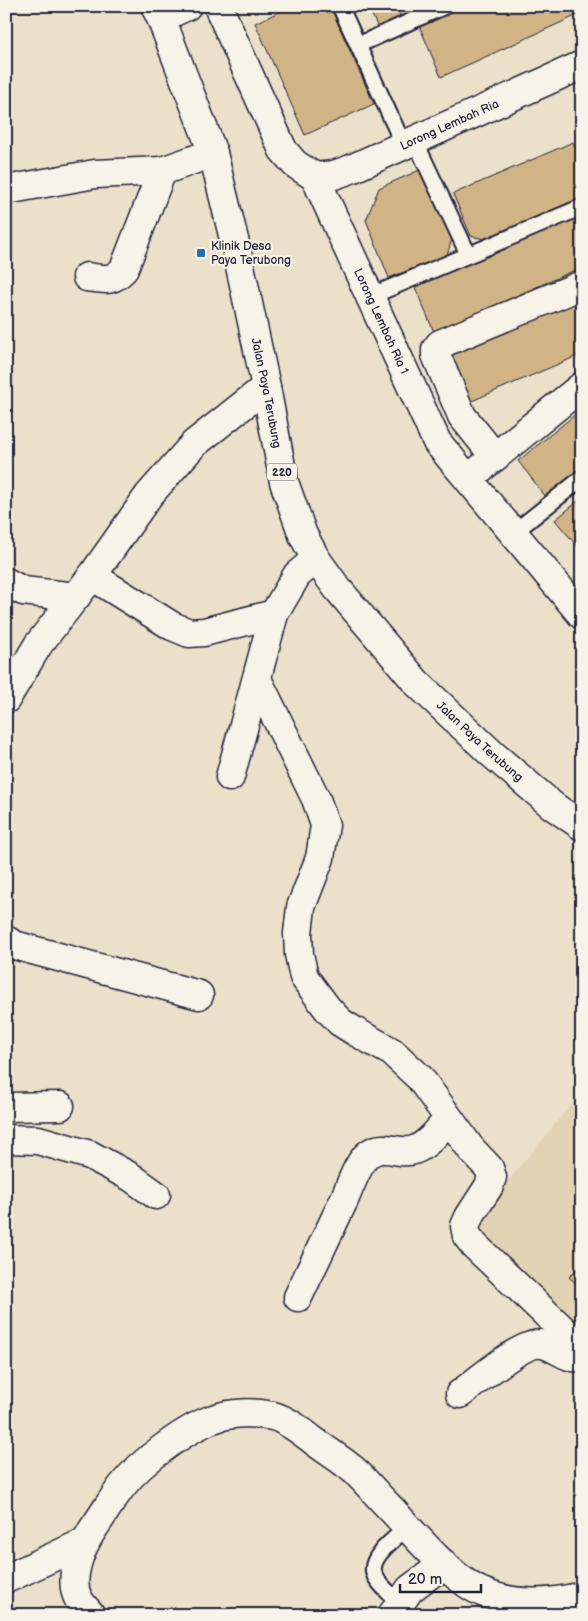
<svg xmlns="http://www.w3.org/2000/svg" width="588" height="1621" viewBox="0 0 588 1621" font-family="'Balsamiq Sans',sans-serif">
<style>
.built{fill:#e3d3b5}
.building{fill:#d0b485;stroke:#22223b}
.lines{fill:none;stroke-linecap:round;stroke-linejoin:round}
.lane-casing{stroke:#22223b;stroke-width:19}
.street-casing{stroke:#22223b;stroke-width:31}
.primary-casing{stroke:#22223b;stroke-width:31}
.lane{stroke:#f7f3e8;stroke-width:15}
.street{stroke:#f7f3e8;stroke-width:28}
.primary{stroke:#f7f3e8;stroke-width:28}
.poi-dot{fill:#1f6fb2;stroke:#f7f3e8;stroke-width:2}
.labels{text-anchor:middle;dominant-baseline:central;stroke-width:4.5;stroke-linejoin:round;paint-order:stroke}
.shield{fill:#f7f3e8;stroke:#62616f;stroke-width:1}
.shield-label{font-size:11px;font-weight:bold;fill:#22223b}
.street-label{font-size:12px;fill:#22223b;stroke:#f7f3e8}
.poi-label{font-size:12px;fill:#22223b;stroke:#f7f3e8;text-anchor:start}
</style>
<rect width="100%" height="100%" fill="#ebe0ca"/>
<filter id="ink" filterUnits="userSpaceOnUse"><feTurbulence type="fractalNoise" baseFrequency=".02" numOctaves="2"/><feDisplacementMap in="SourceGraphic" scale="10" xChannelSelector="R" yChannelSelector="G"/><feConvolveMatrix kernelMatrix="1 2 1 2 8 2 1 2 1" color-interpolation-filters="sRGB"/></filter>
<g filter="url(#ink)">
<path class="built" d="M582,1091V1337L472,1225Z"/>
<path class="building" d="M292,6H330L374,104L305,135L255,23Z
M368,6H396L401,18L378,28Z
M396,6H423L424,7L401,18Z
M455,6H582V13L441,77L418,23Z
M573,142L582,162V197L484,239L471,236L453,194Z
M422,169L452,239L447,255L389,278L366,220L379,188Z
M582,215V267L434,332L414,285Z
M582,300V354L467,403L448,357Z
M582,409V468L546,497L518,461Z
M582,498V552L555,520Z
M582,1264V1289L569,1277Z"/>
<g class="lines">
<g class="lane-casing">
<path id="lane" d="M340,6L404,146
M358,45L445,6
M415,141L468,254
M371,296L582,207
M513,533L582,478
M399,1603C392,1595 380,1586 375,1576C366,1558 396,1538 408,1527"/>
</g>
<g class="street-casing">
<g id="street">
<path id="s1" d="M218,6L283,150L295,164L315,177L437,442L582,615"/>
<path d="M161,18L187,6"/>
<path id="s2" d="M315,177L334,175L351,169L582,65"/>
<path d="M6,190L95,174L162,171"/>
<path d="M87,277C104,279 111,283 124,269L162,171L213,153"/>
<path d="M495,457L462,416L436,355V349L440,344L582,285"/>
<path d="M480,469L582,386"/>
<path d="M92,576L172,626L189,633L204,632L274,614"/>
<path d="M6,582L23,591L76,597"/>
<path d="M257,679L316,799L325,825L320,858L301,907L298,933L299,954L304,977L327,1008L340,1022L356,1032L392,1052L420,1078L471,1149L489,1168L492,1177L489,1186L469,1217L465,1226L467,1236L475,1246L581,1347L582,1351"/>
<path d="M6,699L38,645L92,576L149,495L194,444L266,387"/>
<path d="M230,777L274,614L297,575L316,559"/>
<path d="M6,940L14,945L199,995"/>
<path d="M6,1107L60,1106"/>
<path d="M6,1139L38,1140L90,1155L131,1177L156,1195"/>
<path d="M298,1297C313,1265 329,1232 344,1200C350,1187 358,1161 370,1153C384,1143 400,1155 414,1150C428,1145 439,1130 448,1119"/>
<path d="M460,1394C476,1382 523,1341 542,1344C555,1346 568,1360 581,1357L582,1355"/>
<path d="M6,1579L85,1542"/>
<path d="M91,1615C87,1610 82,1605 79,1600C67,1579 81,1548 93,1529C103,1515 112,1499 123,1485C141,1462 185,1429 213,1419C231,1412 254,1412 273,1416C288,1420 302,1432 314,1441C328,1452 344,1461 357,1473C369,1485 381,1499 393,1511C415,1535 453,1580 482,1592C513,1606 550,1604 582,1596"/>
<path d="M392,1615L410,1589L444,1564"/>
</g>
</g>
<g class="primary-casing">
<g id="primary">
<path id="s3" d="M155,6L161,18L213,153L237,252L266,387L284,482L303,535L316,559L337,588L417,683L491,753L553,806L582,826"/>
</g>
</g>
<use href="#lane" class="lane"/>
<use href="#street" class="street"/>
<use href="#primary" class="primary"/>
</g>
</g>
<rect class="poi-dot" x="196" y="248" width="10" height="10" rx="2.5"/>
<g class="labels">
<rect class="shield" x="267" y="463.5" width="30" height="17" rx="4"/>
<g class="shield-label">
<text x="282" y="472">220</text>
</g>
<g class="street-label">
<text stroke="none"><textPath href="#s2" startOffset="145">Lorong Lembah Ria</textPath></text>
<text stroke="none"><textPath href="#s1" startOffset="359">Lorong Lembah Ria 1</textPath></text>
<text stroke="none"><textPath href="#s3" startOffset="404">Jalan Paya Terubung</textPath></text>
<text stroke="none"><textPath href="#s3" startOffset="824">Jalan Paya Terubung</textPath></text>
</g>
<g class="poi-label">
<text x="211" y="246">Klinik Desa<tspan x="211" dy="14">Paya Terubong</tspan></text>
</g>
</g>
<rect width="588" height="1621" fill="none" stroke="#f7f3e8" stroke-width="25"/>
<rect x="12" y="12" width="563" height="1596" fill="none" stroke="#22223b" stroke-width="2" filter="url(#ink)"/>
<path d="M400 1584v8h81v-8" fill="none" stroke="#22223b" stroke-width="2.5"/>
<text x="408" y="1584" font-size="15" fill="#22223b" stroke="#f7f3e8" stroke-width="4" paint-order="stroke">20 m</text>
</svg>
